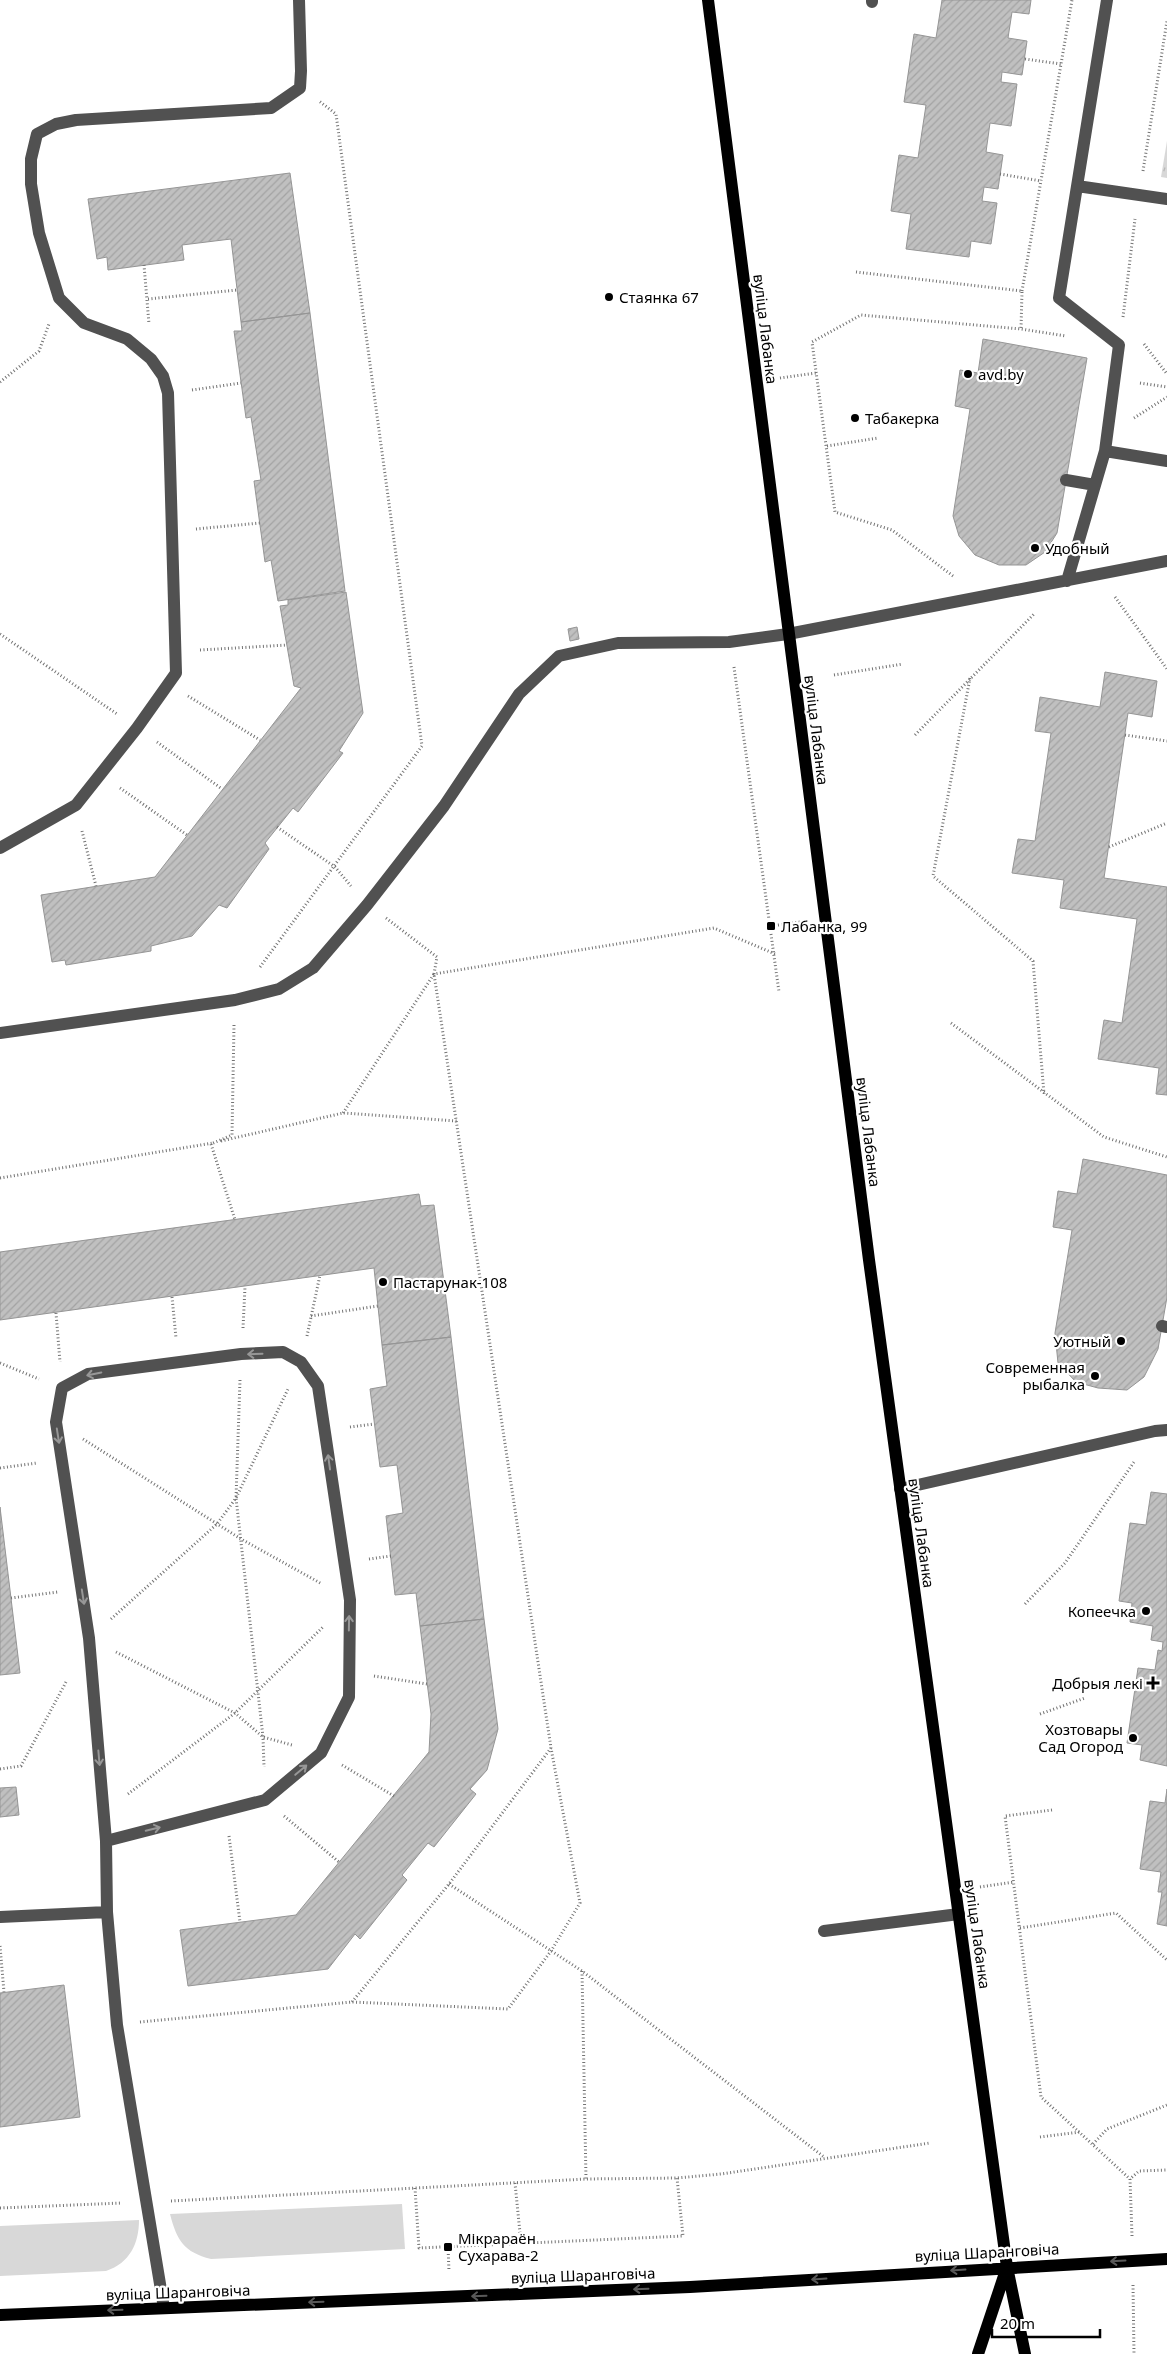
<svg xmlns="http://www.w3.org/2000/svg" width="1167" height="2354" viewBox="0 0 1167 2354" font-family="'Noto Sans',sans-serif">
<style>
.green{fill:#d8d8d8}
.park{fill:url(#park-tufts)}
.building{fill:url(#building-hatch);stroke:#959595}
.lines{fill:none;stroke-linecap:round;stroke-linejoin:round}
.path{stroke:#737373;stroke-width:3;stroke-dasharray:1 2.5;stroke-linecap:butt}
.minor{stroke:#515151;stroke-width:12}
.major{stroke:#000;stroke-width:12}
.oneway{stroke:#979797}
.oneway2{stroke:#595959}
.poi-dot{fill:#000;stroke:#fff;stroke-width:2}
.labels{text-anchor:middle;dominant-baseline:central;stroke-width:4.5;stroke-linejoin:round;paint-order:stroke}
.poi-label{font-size:15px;fill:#000;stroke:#fff;text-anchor:start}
.street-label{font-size:15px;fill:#000;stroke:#fff}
</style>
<defs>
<pattern id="park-tufts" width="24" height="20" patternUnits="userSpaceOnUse" patternTransform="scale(1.25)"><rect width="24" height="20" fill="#d8d8d8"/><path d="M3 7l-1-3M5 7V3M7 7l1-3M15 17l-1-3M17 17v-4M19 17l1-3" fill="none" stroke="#b8b8b8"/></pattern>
<pattern id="building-hatch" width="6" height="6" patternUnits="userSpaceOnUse" patternTransform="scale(1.25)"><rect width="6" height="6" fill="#c0c0c0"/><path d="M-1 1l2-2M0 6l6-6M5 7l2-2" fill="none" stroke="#a3a3a3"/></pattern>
</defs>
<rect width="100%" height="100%" fill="#fff"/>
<path class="green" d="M402,2204L405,2249L211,2259C184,2252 177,2241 170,2214Z
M139,2220C139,2243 130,2263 106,2271L0,2276V2226Z"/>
<path class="park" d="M1167,141V178L1161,177Z"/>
<path class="building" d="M942,0H1031L1029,14L1012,12L1008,38L1027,41L1022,75L1002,72L1001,82L1017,84L1011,126L990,123L986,152L1003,155L998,189L984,187L982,201L997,203L991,244L971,241L969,257L906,249L911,214L891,211L899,155L918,158L926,105L904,102L914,34L936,38Z
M290,173L310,313L241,322L231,239L182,245L184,260L108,270L107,257L97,259L88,199Z
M310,313L345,591L278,601L271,560L265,562L254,481L261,480L251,417L246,418L234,331H242L241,322Z
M983,339L1087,358L1057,533L1045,552L1026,565H999L975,555L959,536L953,516L970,409L955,406L960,370L978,373Z
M346,592L363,713L339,751L343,753L298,812L293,808L265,843L269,849L227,908L219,905L192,936L151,946V951L66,965L65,960L52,962L41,895L155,877L301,688L294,686L280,606L288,605V600Z
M577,627L579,639L570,641L568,629Z
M1105,672L1157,681L1152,717L1128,713L1104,878L1167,887V1095L1156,1094L1159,1068L1098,1059L1104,1020L1122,1023L1137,919L1060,908L1064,880L1012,873L1018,839L1035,841L1051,733L1035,731L1040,697L1100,707Z
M1083,1159L1167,1175V1297L1158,1349L1144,1377L1127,1390L1098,1388L1076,1382L1058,1363L1055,1333L1072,1230L1053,1227L1058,1191L1077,1194Z
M419,1194L421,1206L434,1205L451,1337L382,1345L374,1268L0,1320V1252Z
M451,1337L484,1619L420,1626L416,1593L395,1595L386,1516L403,1513L397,1465L380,1467L370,1389L387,1386L382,1345Z
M1151,1492L1167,1494V1766L1140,1760L1142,1745L1127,1743L1138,1668L1155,1670L1158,1650L1162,1651L1163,1642L1151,1640L1153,1626L1130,1622L1132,1603L1119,1601L1130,1523L1146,1525Z
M0,1507L20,1673L0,1675Z
M484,1619L498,1729L487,1770L470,1789L476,1794L434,1847L428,1843L402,1875L407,1880L360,1939L355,1934L328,1969L188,1986L180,1930L296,1915L429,1752L431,1714L420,1626Z
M16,1787L19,1815L0,1817V1788Z
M1167,1789V1926L1157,1924L1162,1892H1158L1161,1872L1140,1869L1150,1801L1165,1803Z
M64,1985L80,2117L0,2127V1993Z"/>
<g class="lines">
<path class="path" d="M1025,59L1061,64
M1143,171L1167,21
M1000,174L1041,181
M144,265L149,324
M856,272L1022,291L1021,329
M1022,291L1072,0
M148,299L237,290
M1123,317L1135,219
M1144,344L1167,374
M780,378L816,373
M0,382L39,351L49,324
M1140,383L1167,387
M192,390L241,383
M1134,418L1167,397
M827,446L878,438
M196,529L260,523
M953,576L892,530L835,512L812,342L861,315L1021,329L1066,336
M1115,597L1167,669
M0,634L117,714
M200,650L287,645
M734,667L779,992
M834,675L903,664
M970,678L933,876L1033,961L1044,1094
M188,696L260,740
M915,735L1035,613
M1125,735L1167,741
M157,742L222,789
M120,788L187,835
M277,827L335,867L351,886
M82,831L96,886
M1109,847L1167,823
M386,918L437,957L434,974L714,928L775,954
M771,926L800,922
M260,967L422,746L336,114L319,101
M951,1023L1104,1137L1167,1157
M234,1025L232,1135L211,1144L235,1220
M221,1141L343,1113L457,1121
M0,1178L213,1143
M172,1297L176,1338
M56,1313L60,1362
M311,1316L378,1306
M243,1328L245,1287
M307,1336L320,1275
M0,1363L39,1379
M240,1380L236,1498L263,1737L264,1767
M350,1427L374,1424
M83,1439L241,1539L322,1584
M0,1468L37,1463
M369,1559L391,1556
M11,1598L58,1592
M1025,1604L1065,1563L1134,1462
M111,1619L217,1524L236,1498L288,1389
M116,1652L235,1713L263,1737L292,1745
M374,1676L427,1684
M1040,1714L1085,1698
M342,1765L394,1796
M0,1769L21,1766L66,1682
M128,1794L235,1713L324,1626
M1052,1810L1005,1816L1041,2097L1130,2179
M284,1816L339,1862
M229,1836L240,1922
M449,1884L582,1971L824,2157
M980,1887L1014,1882
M1020,1928L1116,1913L1167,1960
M0,1946L4,1992
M582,1971L586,2179
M352,2002L449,1884L551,1748
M140,2022L352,2002L508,2009L551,1951L580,1903L551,1748L434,974L343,1113
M1040,2137L1080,2132
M1093,2144L1107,2129L1167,2105
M515,2183L521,2243
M415,2188L419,2248L683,2236L677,2178
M171,2201L586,2179L677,2178L721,2174L930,2143
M0,2208L122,2203
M1132,2236L1130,2179L1139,2171L1167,2170
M448,2247L449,2271
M1133,2285L1134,2354"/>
<path class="minor" d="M872,0V2
M1077,186L1167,199
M1105,451L1119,345L1059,298L1107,0
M1066,480L1095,485
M1067,581L1105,451L1167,461
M0,848L76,805L137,728L176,673L168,393L163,376L151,359L127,339L84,323L59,298L39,233L31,184V159L37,134L56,124L76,120L271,108L300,88L301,71L299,0
M0,1033L235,1000L279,989L313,968L367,905L444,806L519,694L559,656L618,643L729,642L788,634L1167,561
M1162,1326L1167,1327
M900,1489L1155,1431L1167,1430
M106,1841L265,1800L321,1753L349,1697L350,1600L318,1386L301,1362L283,1352L241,1354L88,1374L62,1388L56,1422L89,1638L106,1841L107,1912L117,2025L164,2308
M0,1917L107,1912
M824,1931L959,1914"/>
<path class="major" d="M708,0L869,1260L1007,2267L1025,2354
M0,2315L690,2287L1167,2259
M978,2354L1007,2267"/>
</g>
<defs><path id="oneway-shaft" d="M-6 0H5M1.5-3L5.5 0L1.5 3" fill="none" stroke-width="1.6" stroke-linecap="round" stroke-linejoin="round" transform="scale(1.25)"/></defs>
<g class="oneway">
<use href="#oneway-shaft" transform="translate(255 1354) rotate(178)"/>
<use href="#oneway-shaft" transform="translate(94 1374) rotate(168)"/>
<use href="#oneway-shaft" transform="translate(58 1436) rotate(81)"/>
<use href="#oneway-shaft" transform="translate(329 1462) rotate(-98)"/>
<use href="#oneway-shaft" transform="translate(83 1597) rotate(81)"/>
<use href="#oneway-shaft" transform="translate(349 1623) rotate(-89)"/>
<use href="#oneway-shaft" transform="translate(99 1758) rotate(85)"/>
<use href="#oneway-shaft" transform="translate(301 1770) rotate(-40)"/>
<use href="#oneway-shaft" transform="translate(153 1829) rotate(-14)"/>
</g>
<g class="oneway2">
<use href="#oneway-shaft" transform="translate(1118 2261) rotate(177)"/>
<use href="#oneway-shaft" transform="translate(958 2270) rotate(176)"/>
<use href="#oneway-shaft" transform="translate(819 2279) rotate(176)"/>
<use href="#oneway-shaft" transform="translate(641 2289) rotate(178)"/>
<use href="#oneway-shaft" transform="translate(479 2296) rotate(178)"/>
<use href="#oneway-shaft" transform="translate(316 2302) rotate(178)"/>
<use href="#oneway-shaft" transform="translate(115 2310) rotate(178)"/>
</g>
<g class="poi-dot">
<circle cx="609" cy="297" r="5"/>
<circle cx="968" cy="374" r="5"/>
<circle cx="855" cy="418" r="5"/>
<circle cx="1035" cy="548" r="5"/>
<rect x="766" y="921" width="10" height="10" rx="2.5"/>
<circle cx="383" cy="1282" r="5"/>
<circle cx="1121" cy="1341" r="5"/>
<circle cx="1095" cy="1376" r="5"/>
<circle cx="1146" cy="1611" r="5"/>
<path d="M1150.5 1675.5h5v5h5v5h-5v5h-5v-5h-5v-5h5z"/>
<circle cx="1133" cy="1738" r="5"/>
<rect x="443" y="2242" width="10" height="10" rx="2.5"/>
</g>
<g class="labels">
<g class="poi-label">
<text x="619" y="297">Стаянка 67</text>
<text x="978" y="374">avd.by</text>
<text x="865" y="418">Табакерка</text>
<text x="1045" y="548">Удобный</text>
<text x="781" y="926">Лабанка, 99</text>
<text x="393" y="1282">Пастарунак-108</text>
<text x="1111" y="1341" text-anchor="end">Уютный</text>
<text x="1085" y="1367" text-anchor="end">Современная<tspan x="1085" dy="17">рыбалка</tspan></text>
<text x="1136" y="1611" text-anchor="end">Копеечка</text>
<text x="1143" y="1683" text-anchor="end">Добрыя лекі</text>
<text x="1123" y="1729" text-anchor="end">Хозтовары<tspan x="1123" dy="17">Сад Огород</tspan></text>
<text x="458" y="2238">Мікрараён<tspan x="458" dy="17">Сухарава-2</tspan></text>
</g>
<g class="street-label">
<text transform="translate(766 329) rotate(83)">вуліца Лабанка</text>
<text transform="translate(817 730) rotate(83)">вуліца Лабанка</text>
<text transform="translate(869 1132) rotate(83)">вуліца Лабанка</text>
<text transform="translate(922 1533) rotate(82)">вуліца Лабанка</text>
<text transform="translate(978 1934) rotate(82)">вуліца Лабанка</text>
<text transform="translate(987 2252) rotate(-3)">вуліца Шаранговіча</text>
<text transform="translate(583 2275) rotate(-2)">вуліца Шаранговіча</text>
<text transform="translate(178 2292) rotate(-2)">вуліца Шаранговіча</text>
</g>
</g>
<path d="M992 2329v8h108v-8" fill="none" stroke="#000000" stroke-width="2.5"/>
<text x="1000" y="2329" font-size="15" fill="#000000" stroke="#ffffff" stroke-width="4" paint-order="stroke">20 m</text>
</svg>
